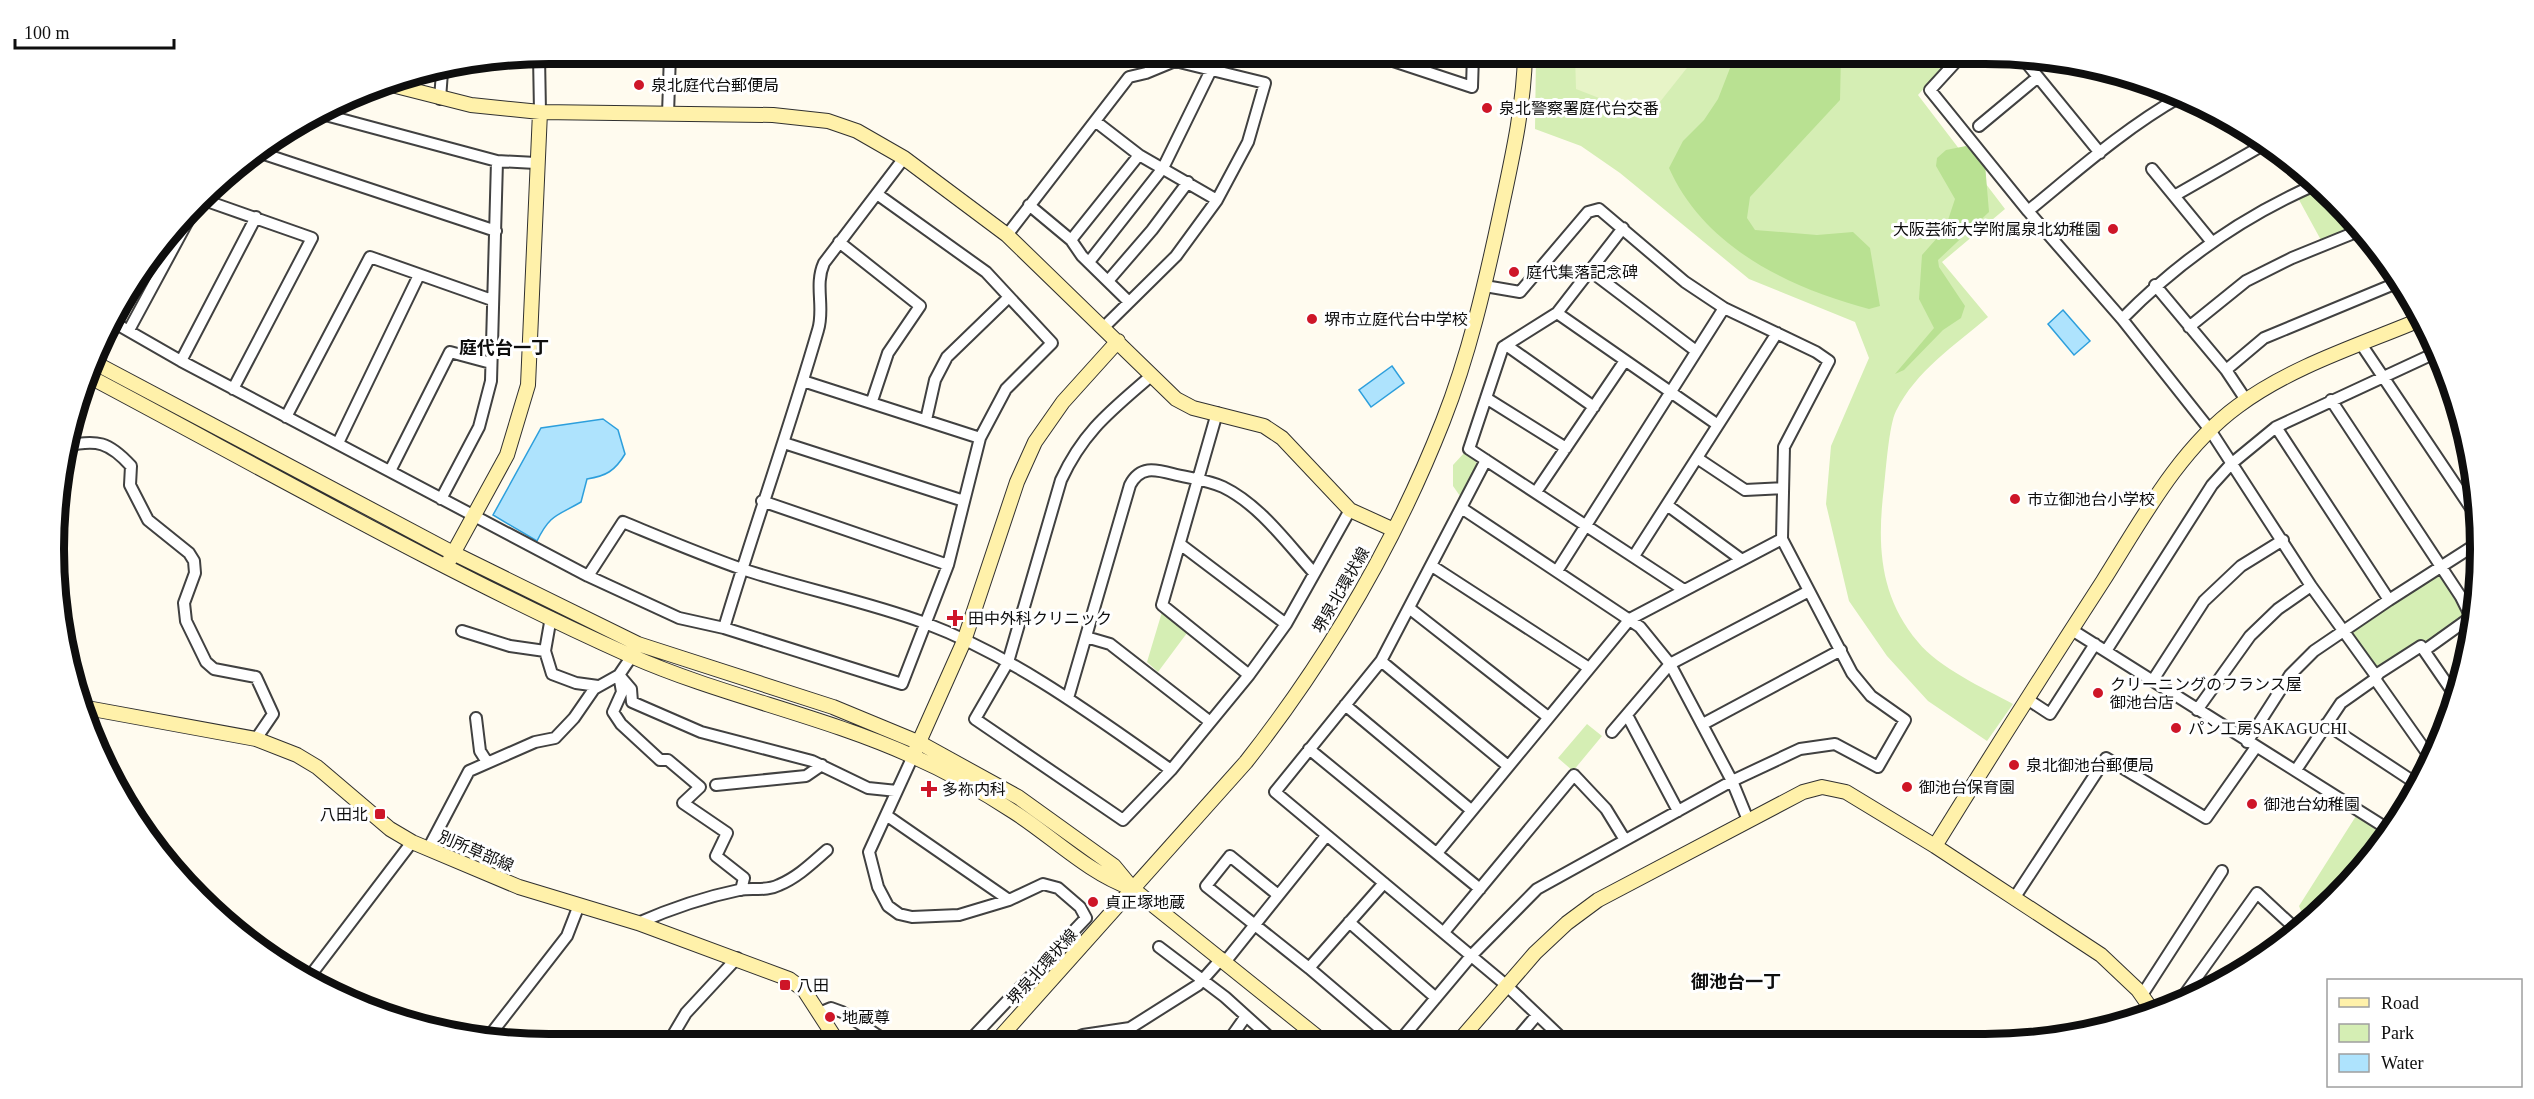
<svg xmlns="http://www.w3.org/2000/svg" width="2534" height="1099" viewBox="0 0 2534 1099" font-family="'Times New Roman','Noto Sans JP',serif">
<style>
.green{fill:#d5eeb4}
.forest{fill:#b9e192}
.pitch{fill:#e7f4c7}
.water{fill:#aee3fd;stroke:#2d9fdc;stroke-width:1.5}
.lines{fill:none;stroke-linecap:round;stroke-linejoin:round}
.street-casing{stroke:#414141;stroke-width:14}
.secondary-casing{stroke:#303030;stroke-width:16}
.street{stroke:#fff;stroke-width:10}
.secondary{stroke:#fff1aa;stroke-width:14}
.poi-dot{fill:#ce1628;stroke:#fff;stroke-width:2}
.labels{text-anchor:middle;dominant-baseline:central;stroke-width:6;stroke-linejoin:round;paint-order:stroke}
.poi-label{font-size:16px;fill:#0e0e0e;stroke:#fff;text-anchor:start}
.street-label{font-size:16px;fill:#0e0e0e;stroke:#fff}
.neighbourhood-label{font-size:18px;font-weight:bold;fill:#0e0e0e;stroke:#fff}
.rim{fill:none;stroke:#0e0e0e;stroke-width:8}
</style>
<rect width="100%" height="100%" fill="#fffbef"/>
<path class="green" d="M1536,54H1954L1918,95L2005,209L1942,262L1988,317C1955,345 1916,371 1896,411C1889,425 1886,469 1884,487C1877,544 1879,596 1918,642C1938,667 1985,689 2013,704L1987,741L1928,701L1887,656L1849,601L1826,504L1831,446L1869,358L1855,322L1749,279L1620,173L1581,146L1535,129Z
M2322,188L2358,227L2322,242L2298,198Z
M1465,452L1477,463L1460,496L1453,486V465Z
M2442,571L2470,614L2379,673L2351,631Z
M1162,612L1187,633L1158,672L1147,662Z
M1587,724L1602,736L1573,771L1558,758Z
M2356,816L2386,837L2307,925L2299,906Z"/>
<path class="forest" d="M1073,54H1147L1095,62Z
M1742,54H1841L1840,100L1750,197L1747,218L1755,230L1817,235L1853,232L1870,248L1880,306L1869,309C1789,288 1704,247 1669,168L1683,141L1704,120L1718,99L1732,63Z
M1966,146L1985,164L1989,212L1938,260L1939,267L1965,306L1961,318L1943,330L1904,370L1895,374L1934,328L1919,299L1922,255L1945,229L1955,199L1936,166L1937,158L1946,150Z"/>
<path class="pitch" d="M1575,54H1698L1648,117L1576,89Z"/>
<path class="water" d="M2063,310L2090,341L2074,355L2048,324Z
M1392,366L1404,383L1371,407L1359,390Z
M603,419L618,430L625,454C615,471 606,476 587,479L581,502C557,516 550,514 537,541L493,515L541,428Z"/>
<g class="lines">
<g class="street-casing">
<path id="street" d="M1372,54L1472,87L1473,54
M1963,54L1930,90L2028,211L2122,319L2210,430L2311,586L2376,676
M539,56L540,112
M2025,61L2100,153
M440,99L442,72
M318,113L497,161L536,163
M668,114L670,54
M1095,121L1139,155L1217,200
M1979,126L2038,77
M258,152L496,231
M2152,169L2211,241
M2174,196L2265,144
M204,200L312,238L233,389
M1029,205L1071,240L1082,256L1129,302
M2028,211C2077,171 2125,128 2180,97
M1623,228L1557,313L1503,347L1469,449L1684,590
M1007,235L1129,77L1146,73L1175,61L1265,83L1248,142L1217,200L1176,256L1103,328
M1071,240L1139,155
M839,242L920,306L888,353L872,401
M1089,262L1163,168L1212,68
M1589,270L1696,351
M1108,281L1152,230L1188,182
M2155,285L2226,370L2246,400
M1557,313L1718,425
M2122,319C2179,261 2243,216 2317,184
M113,322L181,361L588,576L679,618L724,628L902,684L948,565L980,438L1006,389L1052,343L986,272L877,194
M2189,327L2246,281L2292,258L2361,230
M129,330L190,217
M2361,344L2479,520
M1506,345L1594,407
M181,361L256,217
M2226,370L2264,338L2399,282
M1152,375C1112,410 1084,430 1061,480L1008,662L975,719L1123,820L1171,770L1249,675L1162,605L1217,413
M803,381L980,438
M1486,398L1566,448
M2331,400L2461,597L2471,617
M286,417L370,257L492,300
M926,420L935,380L947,357L1009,297
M2276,427L2389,600L2478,543
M338,443L419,275
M784,443L964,501
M66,446C97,439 109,442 131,466L130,485L148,520L189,553L194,561L195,573L184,603L186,621L206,662L214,669L256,677L273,714L256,739
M1697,458L1745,490L1783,488
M1486,460L1381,661L1275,792L1506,985L1566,1042
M390,471L450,352L491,363
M1536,492L1624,362
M441,499L479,427L491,381L497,161
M762,501L948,565
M1667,505L1742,560
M1463,509L1640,627L1670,664L1732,781L1748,820
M1180,544L1286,624
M1634,556L1777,333
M1432,566L1589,668
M1557,571L1724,308
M588,576L623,522C662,538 702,555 742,569C802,589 866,601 925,623C1015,657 1093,715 1171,770
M1409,608L1548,717
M724,628C754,528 789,430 818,330C825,308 814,285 824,263L904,158
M2072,630L2391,831
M462,631L510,646L545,651L551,617
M1086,637L1110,644L1209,721
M2425,650L2471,617L2474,621
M545,651L552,674L576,683L598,686
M2106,651L2212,485L2231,464L2276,427L2433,354L2443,369
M1381,661L1508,766
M619,675L631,689L632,702L701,732L812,761L868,788L897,791
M619,675L622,692L613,712L621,724L660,760H668L700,787L683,803L727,833L716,856L744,878L741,890
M1249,675L1286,624L1350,510
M2375,679L2430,757
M2153,680L2204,601L2241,566L2283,540
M1068,698L1130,485C1140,466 1154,469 1173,474C1189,478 1208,480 1223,487C1260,505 1287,543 1314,573
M2027,699L2050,714L2095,644
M1345,705L1471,810
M2197,710L2250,636L2278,609L2311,586
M1627,715L1678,811
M476,718L480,751L487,762
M1703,724L1841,650
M2326,724L2417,784
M1612,732L1670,664L1809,591
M2247,742L2290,675L2314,651L2389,600
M1309,749L1480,889
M913,756L869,852L878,887L888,906L899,914L912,917L959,915L1009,900L1043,884L1058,888L1080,907L1086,918L972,1038
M2296,770L2341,703L2375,679L2379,673L2421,646L2456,697
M716,785L806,776L822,765
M886,815L1009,900
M428,849L469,771L535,742L555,738L574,718L594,689L619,675L636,650
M1437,853L1630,619L1782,539
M1384,883L1309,968L1397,1043
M1278,895L1230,856L1206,886L1309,968
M2015,897L2106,758L2206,818L2256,747
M1349,922L1436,998
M638,923C670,909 705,897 739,890C753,887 765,892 779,885C798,877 812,863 827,850
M1444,932L1574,775L1606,809L1625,840
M1159,947L1225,997L1276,1043
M1225,962L1326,836
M310,976L412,842
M2142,995L2222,871
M2188,999L2185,994L2257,893L2298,931
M819,1013L831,1008L842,1012L891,1044
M1130,1028L1135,1043
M1236,1031L1253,1043
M490,1035L567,936L579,905
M1514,1042L1537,1015
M1227,1043L1246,1016
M1398,1043L1471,956L1537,889L1732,781L1800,749L1835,744L1878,767L1905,720L1871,696L1852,673L1782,539L1784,447L1829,361L1816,352L1724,308L1685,282L1599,209L1588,212L1520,292L1485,286
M933,1044L972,1038L993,1044
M1061,1044L1083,1035L1130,1028L1198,985L1222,958
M667,1045L686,1013L737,958"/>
</g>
<g class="secondary-casing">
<path id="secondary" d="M384,83L471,105L540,112L773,115L828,121L857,131L904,158L1007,235L1176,399L1193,408L1264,426L1282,438L1350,510L1394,530
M97,364L453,553L638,644L833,707L920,743L1018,797L1114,866L1133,889L1325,1043
M92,378C269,472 448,574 631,656C722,696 821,715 912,756C946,771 982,791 1014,812C1053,837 1087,872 1131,888
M449,561L507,455L528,385L540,112
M87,708L256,739L297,755L317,767L390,829L412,842L519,887L638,923L789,979L804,990L839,1044
M915,751L964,641L1017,482L1035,442L1063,402L1118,341
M1935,846C1990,757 2046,669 2103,581C2141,521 2179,449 2238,406C2292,366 2360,345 2422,319
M1458,1042L1535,953L1567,923L1598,900L1803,792L1822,787L1846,792L1935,846L2101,955L2138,990L2152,1010
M994,1044L1246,762C1327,659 1395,543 1443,421C1469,355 1485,285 1500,215C1511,163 1524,108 1525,54"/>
</g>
<use href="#street" class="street"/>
<use href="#secondary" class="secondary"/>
</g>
<g class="poi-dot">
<circle cx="639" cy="85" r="6"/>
<circle cx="1487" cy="108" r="6"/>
<circle cx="2113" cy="229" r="6"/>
<circle cx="1514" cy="272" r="6"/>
<circle cx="1312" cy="319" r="6"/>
<circle cx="2015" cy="499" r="6"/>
<path d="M952 609h6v6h6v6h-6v6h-6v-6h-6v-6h6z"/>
<circle cx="2098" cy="693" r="6"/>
<circle cx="2176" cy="728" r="6"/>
<circle cx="2014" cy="765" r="6"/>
<circle cx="1907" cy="787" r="6"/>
<path d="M926 780h6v6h6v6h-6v6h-6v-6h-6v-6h6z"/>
<circle cx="2252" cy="804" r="6"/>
<rect x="374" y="808" width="12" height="12" rx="3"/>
<circle cx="1093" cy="902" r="6"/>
<rect x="779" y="979" width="12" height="12" rx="3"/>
<circle cx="830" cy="1017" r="6"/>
</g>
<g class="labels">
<g class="poi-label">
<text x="651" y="85">泉北庭代台郵便局</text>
<text x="1499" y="108">泉北警察署庭代台交番</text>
<text x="2101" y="229" text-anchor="end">大阪芸術大学附属泉北幼稚園</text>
<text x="1526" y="272">庭代集落記念碑</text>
<text x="1324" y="319">堺市立庭代台中学校</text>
<text x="2027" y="499">市立御池台小学校</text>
<text x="968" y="618">田中外科クリニック</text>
<text x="2110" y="684">クリーニングのフランス屋<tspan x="2110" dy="18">御池台店</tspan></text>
<text x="2188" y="728">パン工房SAKAGUCHI</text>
<text x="2026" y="765">泉北御池台郵便局</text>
<text x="1919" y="787">御池台保育園</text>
<text x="942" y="789">多祢内科</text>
<text x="2264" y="804">御池台幼稚園</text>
<text x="368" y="814" text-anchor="end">八田北</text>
<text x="1105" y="902">貞正塚地蔵</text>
<text x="797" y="985">八田</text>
<text x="842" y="1017">地蔵尊</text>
</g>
<g class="street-label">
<text transform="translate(1341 590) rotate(-60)">堺泉北環状線</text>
<text transform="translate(476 851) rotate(23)">別所草部線</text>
<text transform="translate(1042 967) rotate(-48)">堺泉北環状線</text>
</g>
<g class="neighbourhood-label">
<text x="504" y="348">庭代台一丁</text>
<text x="1736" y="982">御池台一丁</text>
</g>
</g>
<path d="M0 0H2534V1099H0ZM549 64H1985A485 485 0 0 1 2470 549V549A485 485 0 0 1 1985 1034H549A485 485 0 0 1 64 549V549A485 485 0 0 1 549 64Z" fill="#fff" fill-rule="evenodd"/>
<path class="rim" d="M549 64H1985A485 485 0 0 1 2470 549V549A485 485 0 0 1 1985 1034H549A485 485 0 0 1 64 549V549A485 485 0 0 1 549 64Z"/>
<rect x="2327" y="979" width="195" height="108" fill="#ffffff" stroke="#9f9f9f" stroke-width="1.5"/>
<rect x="2339" y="998" width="30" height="9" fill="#fff1aa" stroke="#9f9f9f" stroke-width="1.5"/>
<text x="2381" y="1009" font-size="18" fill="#0e0e0e">Road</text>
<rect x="2339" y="1024" width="30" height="18" fill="#d5eeb4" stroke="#9f9f9f" stroke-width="1.5"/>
<text x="2381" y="1039" font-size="18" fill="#0e0e0e">Park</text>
<rect x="2339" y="1054" width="30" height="18" fill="#aee3fd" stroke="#9f9f9f" stroke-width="1.5"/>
<text x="2381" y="1069" font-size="18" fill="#0e0e0e">Water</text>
<path d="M15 39v9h159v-9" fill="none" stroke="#0e0e0e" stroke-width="3"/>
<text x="24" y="39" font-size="18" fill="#0e0e0e" stroke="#ffffff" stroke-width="4.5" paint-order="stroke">100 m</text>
</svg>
